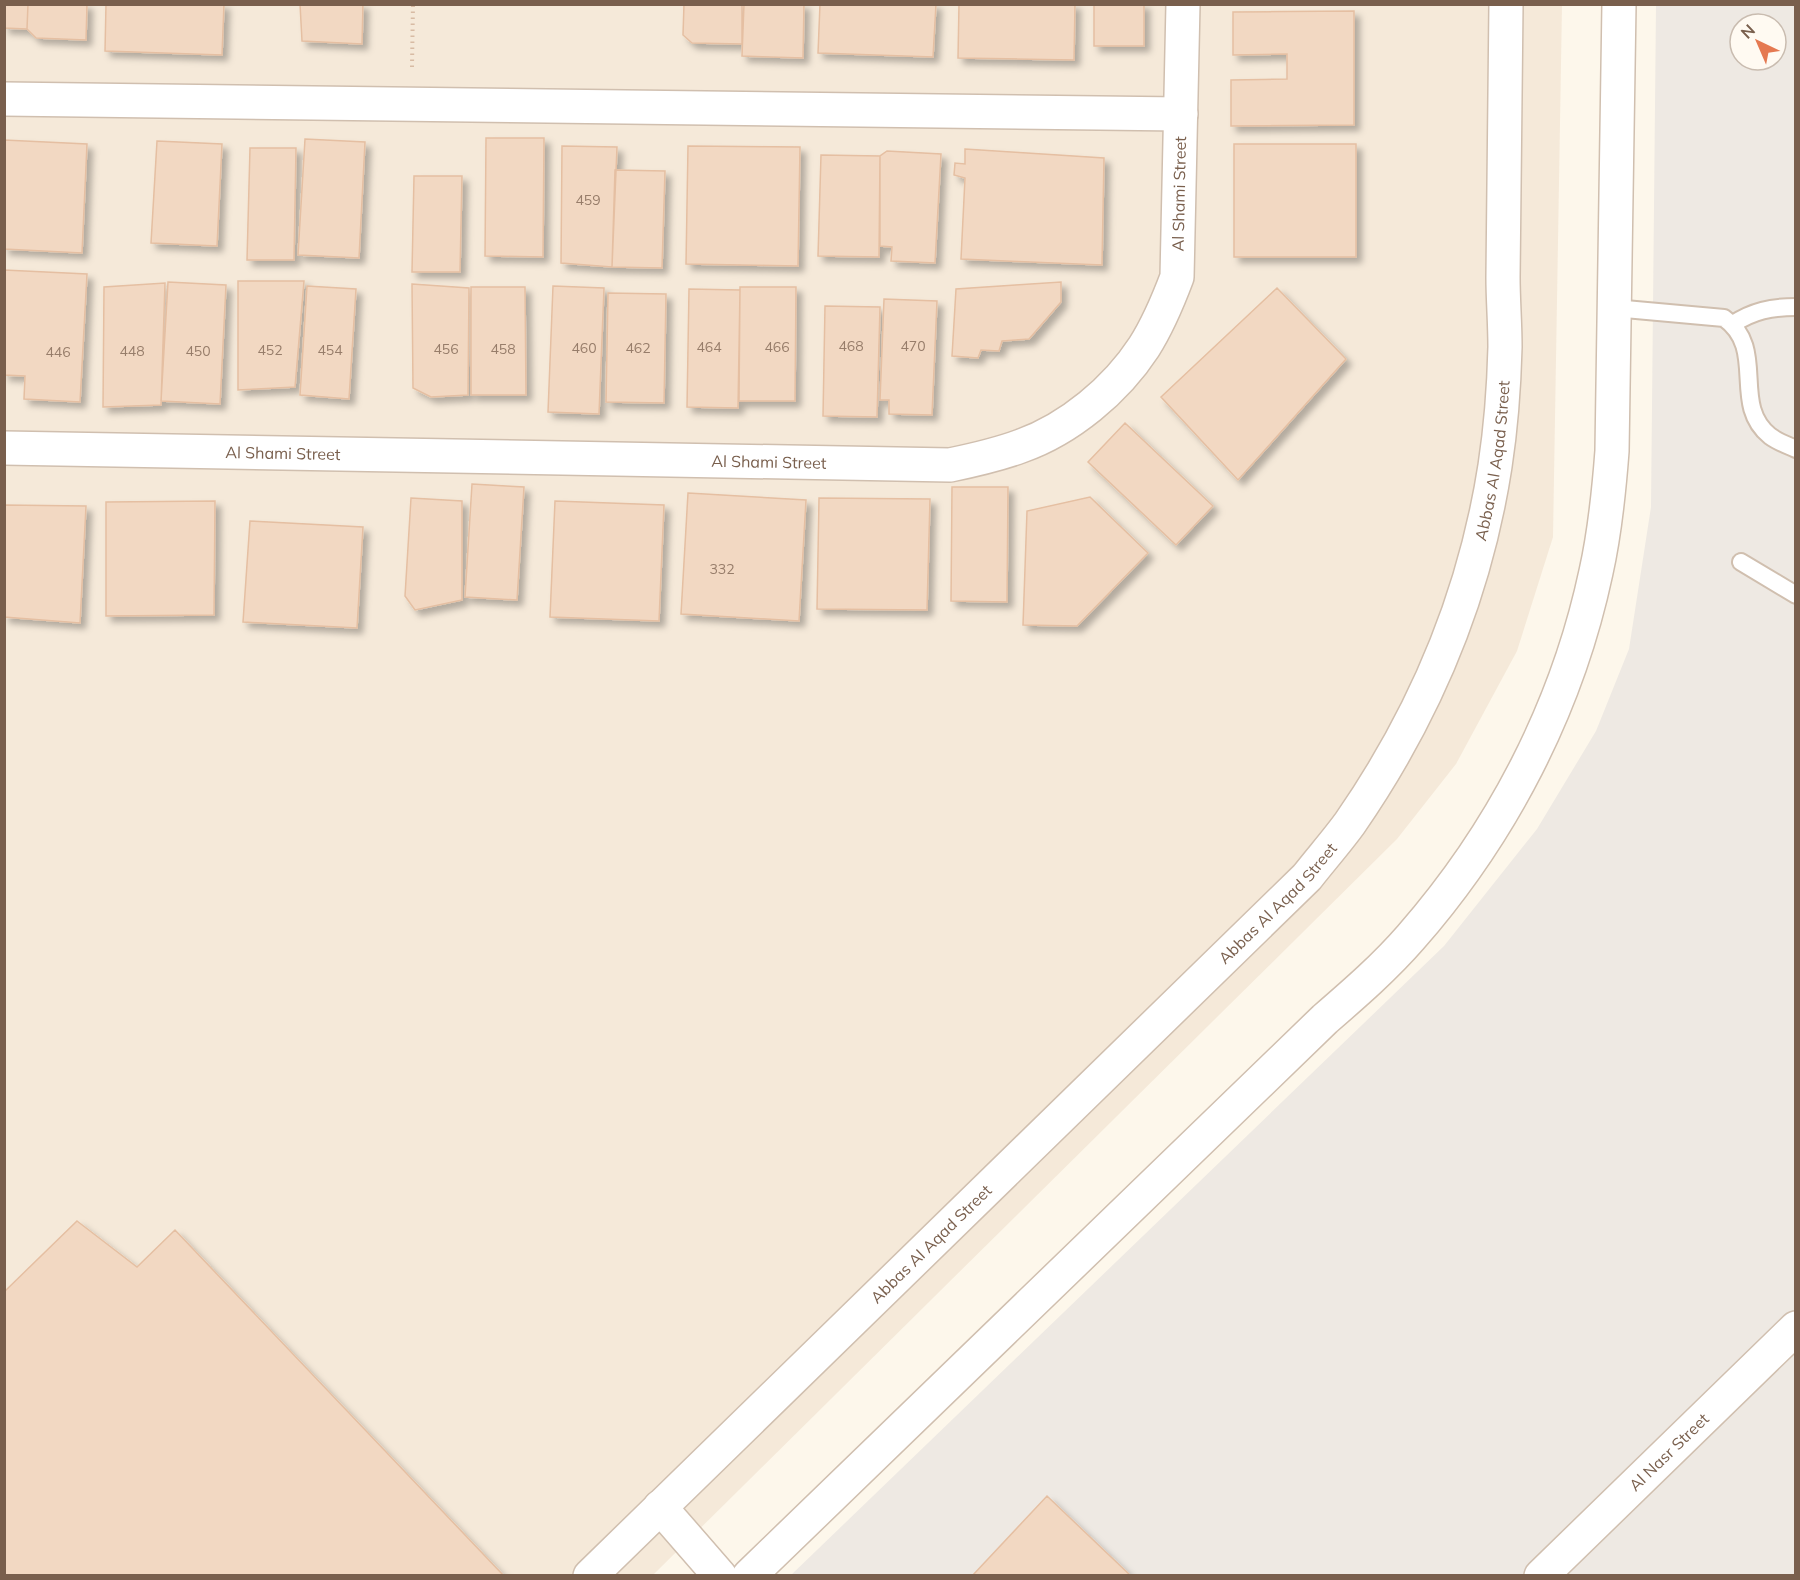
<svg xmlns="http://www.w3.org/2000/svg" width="1800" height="1580" viewBox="0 0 1800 1580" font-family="Mulish,sans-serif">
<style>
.residential{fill:#f5e9d9}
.industrial{fill:#eee9e3;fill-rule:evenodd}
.building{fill:#f2d8c2;stroke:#e5bfa2;stroke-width:1.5;filter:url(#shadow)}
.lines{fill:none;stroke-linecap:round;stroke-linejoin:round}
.service-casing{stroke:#d0bfaf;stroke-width:20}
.minor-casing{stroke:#d0bfaf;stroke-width:36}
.tertiary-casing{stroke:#d0bfaf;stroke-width:36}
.path{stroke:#d8bba4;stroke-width:4;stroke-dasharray:1.5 4.5;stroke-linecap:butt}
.service{stroke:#fff;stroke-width:16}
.minor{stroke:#fff;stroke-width:33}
.tertiary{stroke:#fff;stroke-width:33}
.labels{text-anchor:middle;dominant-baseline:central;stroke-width:6;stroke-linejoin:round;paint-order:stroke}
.number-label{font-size:14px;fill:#977d6a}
.street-label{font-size:16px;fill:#795f4d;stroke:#fffaf2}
</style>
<defs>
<filter id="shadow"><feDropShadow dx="5.5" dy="5.5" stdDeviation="3" flood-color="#0004"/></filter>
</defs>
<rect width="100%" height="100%" fill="#fdf7eb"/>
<path class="residential" d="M5,5H1562L1553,537L1517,651L1456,764L1397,839L653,1575L5,1576Z"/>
<path class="industrial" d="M1656,5H1795V1575L790,1576L1444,946L1537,829L1596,731L1629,649L1651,507ZM1740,24H1776V60H1740Z"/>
<path class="building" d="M4,4H28L27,29L4,28Z
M28,4H87L86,40L36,38L27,29Z
M106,4H224L222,55L105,51Z
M300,4H363L362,44L302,41Z
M684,4H742V44L692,43L683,35Z
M744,4H804L803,58L742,56Z
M820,4H936L933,57L818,53Z
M959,4H1075L1074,60L958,58Z
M1094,4H1144V46H1094Z
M1354,11V125L1231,126V80L1287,79V54L1233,55V12Z
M486,138H544L543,257L485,256Z
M305,139L365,142L359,258L298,255Z
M4,140L87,144L82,253L4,249Z
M157,141L222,144L217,246L151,243Z
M1234,144H1356V257H1234Z
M562,146L617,147L612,267L561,263Z
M688,146L800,147L798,266L686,264Z
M250,148H296L294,260H247Z
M965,149L1104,158L1102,265L961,259L965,178L954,175L955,163L965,164Z
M887,151L941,154L935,263L891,261L892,247L880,246V156Z
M821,155L880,156L879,257L818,256Z
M615,170L665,171L662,268L612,267Z
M414,176H462L460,272H412Z
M4,270L87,274L80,402L24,399L25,376L4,375Z
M238,281H304L295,387L238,390Z
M168,282L226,285L220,404L161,401Z
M1061,282V302L1029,339L1002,341L999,351L981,350L978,358L952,356L956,289Z
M165,283L161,405L103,407L104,287Z
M412,284L469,288L468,395L431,397L413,388Z
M307,286L356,289L349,399L300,395Z
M553,286L604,288L599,414L548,412Z
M471,287H525L526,395H471Z
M740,287H796L795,401H739Z
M1277,288L1346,359L1238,480L1161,397Z
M689,289L740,290L738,408L687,407Z
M608,293L666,294L664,403L606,402Z
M884,299L937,301L932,415L889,414V400H880Z
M825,306L880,307L877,417L823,416Z
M1125,423L1213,506L1176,545L1088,462Z
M472,484L524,487L517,600L465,597Z
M952,487H1008L1007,602L951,601Z
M688,493L806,500L799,621L681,614Z
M1090,497L1148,553L1077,626L1023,625L1027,511Z
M411,498L462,501V600L415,610L405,596Z
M819,498L930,499L927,610L817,609Z
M215,501L214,615L106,616V502Z
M555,501L664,505L659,621L550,617Z
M4,505L86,506L80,623L4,617Z
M250,521L363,527L357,628L243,622Z
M77,1221L137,1267L175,1230L504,1576H4V1292Z
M1047,1496L1131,1576H972Z"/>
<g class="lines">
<g class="service-casing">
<path id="service" d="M1614,308L1724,318C1768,349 1730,404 1770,436C1778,442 1787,445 1796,449
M1733,324C1753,311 1771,307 1796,307
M1741,562L1796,595"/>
</g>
<g class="minor-casing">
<g id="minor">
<path d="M4,99L1181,114"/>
<path id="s1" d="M4,448L950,465C974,460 997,455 1021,446C1069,429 1116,390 1144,347C1158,325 1168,301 1177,277L1183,4"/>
<path id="s2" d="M1541,1576L1796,1328"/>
</g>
</g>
<g class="tertiary-casing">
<g id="tertiary">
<path d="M660,1507L720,1576"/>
<path id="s3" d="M590,1576L1307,877C1321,859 1337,841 1350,823C1424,716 1475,595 1495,466C1501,427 1504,386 1505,347C1505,323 1503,300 1503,277C1504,186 1505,95 1506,4"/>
<path d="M749,1576L1325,1019C1355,993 1385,967 1411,937C1502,833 1567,708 1596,572C1605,532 1609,491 1612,451L1619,4"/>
</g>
</g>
<path class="path" d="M412,67L413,4"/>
<use href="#service" class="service"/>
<use href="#minor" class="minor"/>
<use href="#tertiary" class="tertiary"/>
</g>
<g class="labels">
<g class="number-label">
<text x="588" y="200">459</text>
<text x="851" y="346">468</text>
<text x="913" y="346">470</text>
<text x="709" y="347">464</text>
<text x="777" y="347">466</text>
<text x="584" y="348">460</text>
<text x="638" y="348">462</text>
<text x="446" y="349">456</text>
<text x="503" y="349">458</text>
<text x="270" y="350">452</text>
<text x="330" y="350">454</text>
<text x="132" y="351">448</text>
<text x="198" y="351">450</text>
<text x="58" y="352">446</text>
<text x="722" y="569">332</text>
</g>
<g class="street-label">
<text stroke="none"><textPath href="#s1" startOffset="1341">Al Shami Street</textPath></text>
<text stroke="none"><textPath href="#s1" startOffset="279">Al Shami Street</textPath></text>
<text stroke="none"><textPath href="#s3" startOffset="1464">Abbas Al Aqad Street</textPath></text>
<text stroke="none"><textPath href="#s1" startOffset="765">Al Shami Street</textPath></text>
<text stroke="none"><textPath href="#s3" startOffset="962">Abbas Al Aqad Street</textPath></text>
<text stroke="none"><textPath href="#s3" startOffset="476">Abbas Al Aqad Street</textPath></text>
<text stroke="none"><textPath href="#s2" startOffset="178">Al Nasr Street</textPath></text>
</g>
</g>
<rect width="1800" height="1580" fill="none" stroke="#795f4d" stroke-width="12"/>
<g transform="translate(1758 42) rotate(316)"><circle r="28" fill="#fffaf2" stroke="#c9bcb0" stroke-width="1.5"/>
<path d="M0-4.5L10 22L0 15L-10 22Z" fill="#e57951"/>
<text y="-9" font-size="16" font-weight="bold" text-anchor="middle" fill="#795f4d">N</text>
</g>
</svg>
